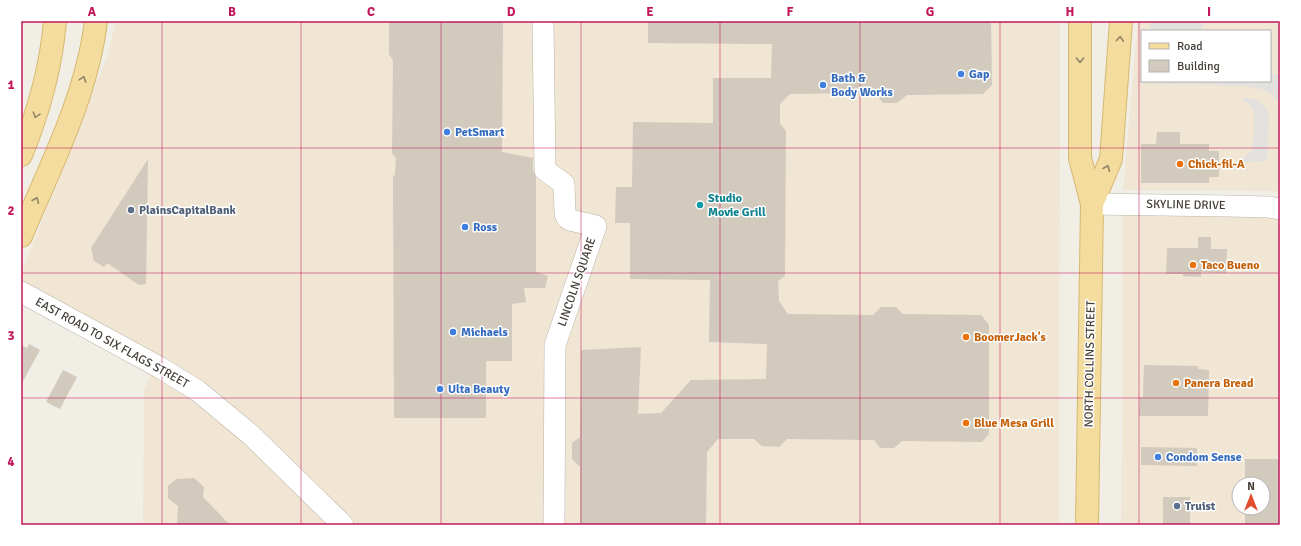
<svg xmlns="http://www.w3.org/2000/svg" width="1301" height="546" viewBox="0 0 1301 546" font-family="Signika,sans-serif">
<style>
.commercial{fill:#f1e5d4;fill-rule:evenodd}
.parking{fill:#e3e1de}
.building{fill:#d1cabd}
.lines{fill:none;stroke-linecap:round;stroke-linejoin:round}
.minor-casing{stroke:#bbb6aa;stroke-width:22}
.major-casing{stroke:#d6b970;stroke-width:24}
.minor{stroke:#fff;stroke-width:21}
.major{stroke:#f3dc9e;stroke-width:22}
.oneway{stroke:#928565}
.grid{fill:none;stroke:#c2185b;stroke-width:1;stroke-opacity:0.55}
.shop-dot{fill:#3f7fe0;stroke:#fff;stroke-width:1.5}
.food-dot{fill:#e8710a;stroke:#fff;stroke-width:1.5}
.culture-dot{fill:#0f9aa8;stroke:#fff;stroke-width:1.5}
.service-dot{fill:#5c6f8a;stroke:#fff;stroke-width:1.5}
.labels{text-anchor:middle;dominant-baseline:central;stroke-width:3;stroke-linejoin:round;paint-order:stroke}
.shop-label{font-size:12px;font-weight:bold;fill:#366cbe;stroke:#fff;text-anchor:start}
.food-label{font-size:12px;font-weight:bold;fill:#c56008;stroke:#fff;text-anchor:start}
.culture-label{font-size:12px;font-weight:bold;fill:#0d838f;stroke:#fff;text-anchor:start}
.street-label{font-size:12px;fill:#433e36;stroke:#fff}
.service-label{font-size:12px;font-weight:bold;fill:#4e5e75;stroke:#fff;text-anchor:start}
.neatline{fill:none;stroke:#c2185b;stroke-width:1.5}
.grid-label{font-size:13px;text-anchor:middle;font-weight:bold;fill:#c2185b}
</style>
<rect width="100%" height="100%" fill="#f1eee6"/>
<path class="commercial" d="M116,21H1060L1059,525H143L144,390L157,359L21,289V274L108,54Z
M1138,21H1280V192L1268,191L1123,190ZM1142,31H1270V81H1142Z
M1123,213L1280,216V525H1121L1123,326ZM1239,484H1263V508H1239Z"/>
<path class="parking" d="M1150,21H1203V31H1151L1150,29Z
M1141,72H1142V81H1270V74L1280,75V106L1279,102L1272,94L1262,89L1246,86L1140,83Z
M1241,98H1249L1256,100L1264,106L1269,115L1267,161L1233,163L1245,157L1253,149L1254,137V112L1250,105Z"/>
<path class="building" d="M389,21H503L502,152L533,158V170L536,177V272L548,276L545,288H524L526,302L512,304V361H486V418H394L393,176L395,175L396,158L392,153L393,60L389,54Z
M648,21H991L992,85L983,94L907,95L897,103H883L875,93L790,94L780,104V123L786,131L785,276L778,281L779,301L788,314L873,315L881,307H896L903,314L981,315L989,325V434L982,442L902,441L894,448H880L874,440L787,439L779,447L762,446L754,439H718L707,452L706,525H580V467L572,459V443L580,437L581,350L641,347L638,414L661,413L691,380L766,379L767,344L709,342L710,280L630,279V223H615L616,187H632L633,122L713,123V78H771L772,44L648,43Z
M1157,132H1180V144H1209V151H1219V177H1209V183H1141V144H1156Z
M148,159L146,284L139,285L107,263L104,267L94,261L91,248Z
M1198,237H1211V249H1227L1226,273L1201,272V277L1183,276V274H1166L1167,248H1198Z
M29,344L40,350L21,385V345L27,348Z
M1144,365L1198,366V369L1209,370L1208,416H1139L1140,397H1143Z
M63,370L77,377L60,409L46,402Z
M1141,447L1197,448V466L1141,465Z
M1245,459H1280V525H1245V508H1263V484H1245Z
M194,478L204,487L203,497L230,525H177L178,506L168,498V486L176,479Z
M1163,497H1190V525H1163Z"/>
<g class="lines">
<g class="minor-casing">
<path id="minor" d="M543,21L545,170L564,184L565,213L567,218L570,220L596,226L555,345L554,525
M1092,204L1228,206L1269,207L1280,209
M21,292L159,367L198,391L251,435L343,525"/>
</g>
<g class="major-casing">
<path id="major" d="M1080,21V158L1092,204L1087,525
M21,155C39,111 51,69 55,21
M1092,204L1111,159L1121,21
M21,236C50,167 87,96 96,21"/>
</g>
<use href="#minor" class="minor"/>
<use href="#major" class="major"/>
</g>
<defs><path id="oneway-chevron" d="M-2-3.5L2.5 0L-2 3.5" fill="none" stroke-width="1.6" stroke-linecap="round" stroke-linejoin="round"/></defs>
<g class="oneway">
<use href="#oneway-chevron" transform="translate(1120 39) rotate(-86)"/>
<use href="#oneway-chevron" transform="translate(1080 60) rotate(90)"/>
<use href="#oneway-chevron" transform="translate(83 79) rotate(-73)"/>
<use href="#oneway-chevron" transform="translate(36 115) rotate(108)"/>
<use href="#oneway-chevron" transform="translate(1107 168) rotate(-67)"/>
<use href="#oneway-chevron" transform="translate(36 200) rotate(-67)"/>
</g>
<path class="grid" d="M162,21V525M301,21V525M441,21V525M581,21V525M720,21V525M860,21V525M1000,21V525M1139,21V525M21,148H1280M21,273H1280M21,398H1280"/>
<g class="shop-dot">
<circle cx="961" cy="74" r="4"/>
<circle cx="823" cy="85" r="4"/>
<circle cx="447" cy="132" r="4"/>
<circle cx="465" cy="227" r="4"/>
<circle cx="453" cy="332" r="4"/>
<circle cx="440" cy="389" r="4"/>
<circle cx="1158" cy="457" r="4"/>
</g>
<g class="food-dot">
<circle cx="1180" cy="164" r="4"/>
<circle cx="1193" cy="265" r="4"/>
<circle cx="966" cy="337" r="4"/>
<circle cx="1176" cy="383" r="4"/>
<circle cx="966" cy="423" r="4"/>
</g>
<circle class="culture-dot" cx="700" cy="205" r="4"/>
<g class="service-dot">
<circle cx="131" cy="210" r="4"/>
<circle cx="1177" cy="506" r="4"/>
</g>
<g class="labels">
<g class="shop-label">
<text x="969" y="74">Gap</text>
<text x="831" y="78">Bath &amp;<tspan x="831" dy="14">Body Works</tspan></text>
<text x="455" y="132">PetSmart</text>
<text x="473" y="227">Ross</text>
<text x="461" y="332">Michaels</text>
<text x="448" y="389">Ulta Beauty</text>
<text x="1166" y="457">Condom Sense</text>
</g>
<g class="food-label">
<text x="1188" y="164">Chick-fil-A</text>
<text x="1201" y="265">Taco Bueno</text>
<text x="974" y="337">BoomerJack's</text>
<text x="1184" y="383">Panera Bread</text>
<text x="974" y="423">Blue Mesa Grill</text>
</g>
<g class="culture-label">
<text x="708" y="198">Studio<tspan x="708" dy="14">Movie Grill</tspan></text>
</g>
<g class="street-label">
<text transform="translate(1186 205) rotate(1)">SKYLINE DRIVE</text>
<text transform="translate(577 282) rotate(-71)">LINCOLN SQUARE</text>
<text transform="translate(112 343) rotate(29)">EAST ROAD TO SIX FLAGS STREET</text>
<text transform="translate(1090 364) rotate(-89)">NORTH COLLINS STREET</text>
</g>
<g class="service-label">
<text x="139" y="210">PlainsCapitalBank</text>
<text x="1185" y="506">Truist</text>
</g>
</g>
<rect width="1301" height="546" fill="none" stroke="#ffffff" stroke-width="44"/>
<rect x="1141" y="30" width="130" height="52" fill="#ffffff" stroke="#b4b2af"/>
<rect x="1149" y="43" width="20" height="6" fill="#f3dc9e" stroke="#b4b2af"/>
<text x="1177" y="50" font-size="12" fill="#433e36">Road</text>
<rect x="1149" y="60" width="20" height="12" fill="#d1cabd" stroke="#b4b2af"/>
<text x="1177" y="70" font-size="12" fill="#433e36">Building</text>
<g transform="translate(1251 496)"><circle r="19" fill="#ffffff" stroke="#b4b2af"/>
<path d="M0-3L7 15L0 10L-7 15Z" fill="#e14c2d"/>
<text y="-6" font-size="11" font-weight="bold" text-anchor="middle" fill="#433e36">N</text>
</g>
<rect x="22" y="22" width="1257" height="502" class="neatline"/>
<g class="grid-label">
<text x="92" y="16">A</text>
<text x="232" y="16">B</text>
<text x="371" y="16">C</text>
<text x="511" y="16">D</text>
<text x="650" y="16">E</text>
<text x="790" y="16">F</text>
<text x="930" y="16">G</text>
<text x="1070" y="16">H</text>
<text x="1209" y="16">I</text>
<text x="11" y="89">1</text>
<text x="11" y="215">2</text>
<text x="11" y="340">3</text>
<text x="11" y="466">4</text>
</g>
</svg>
